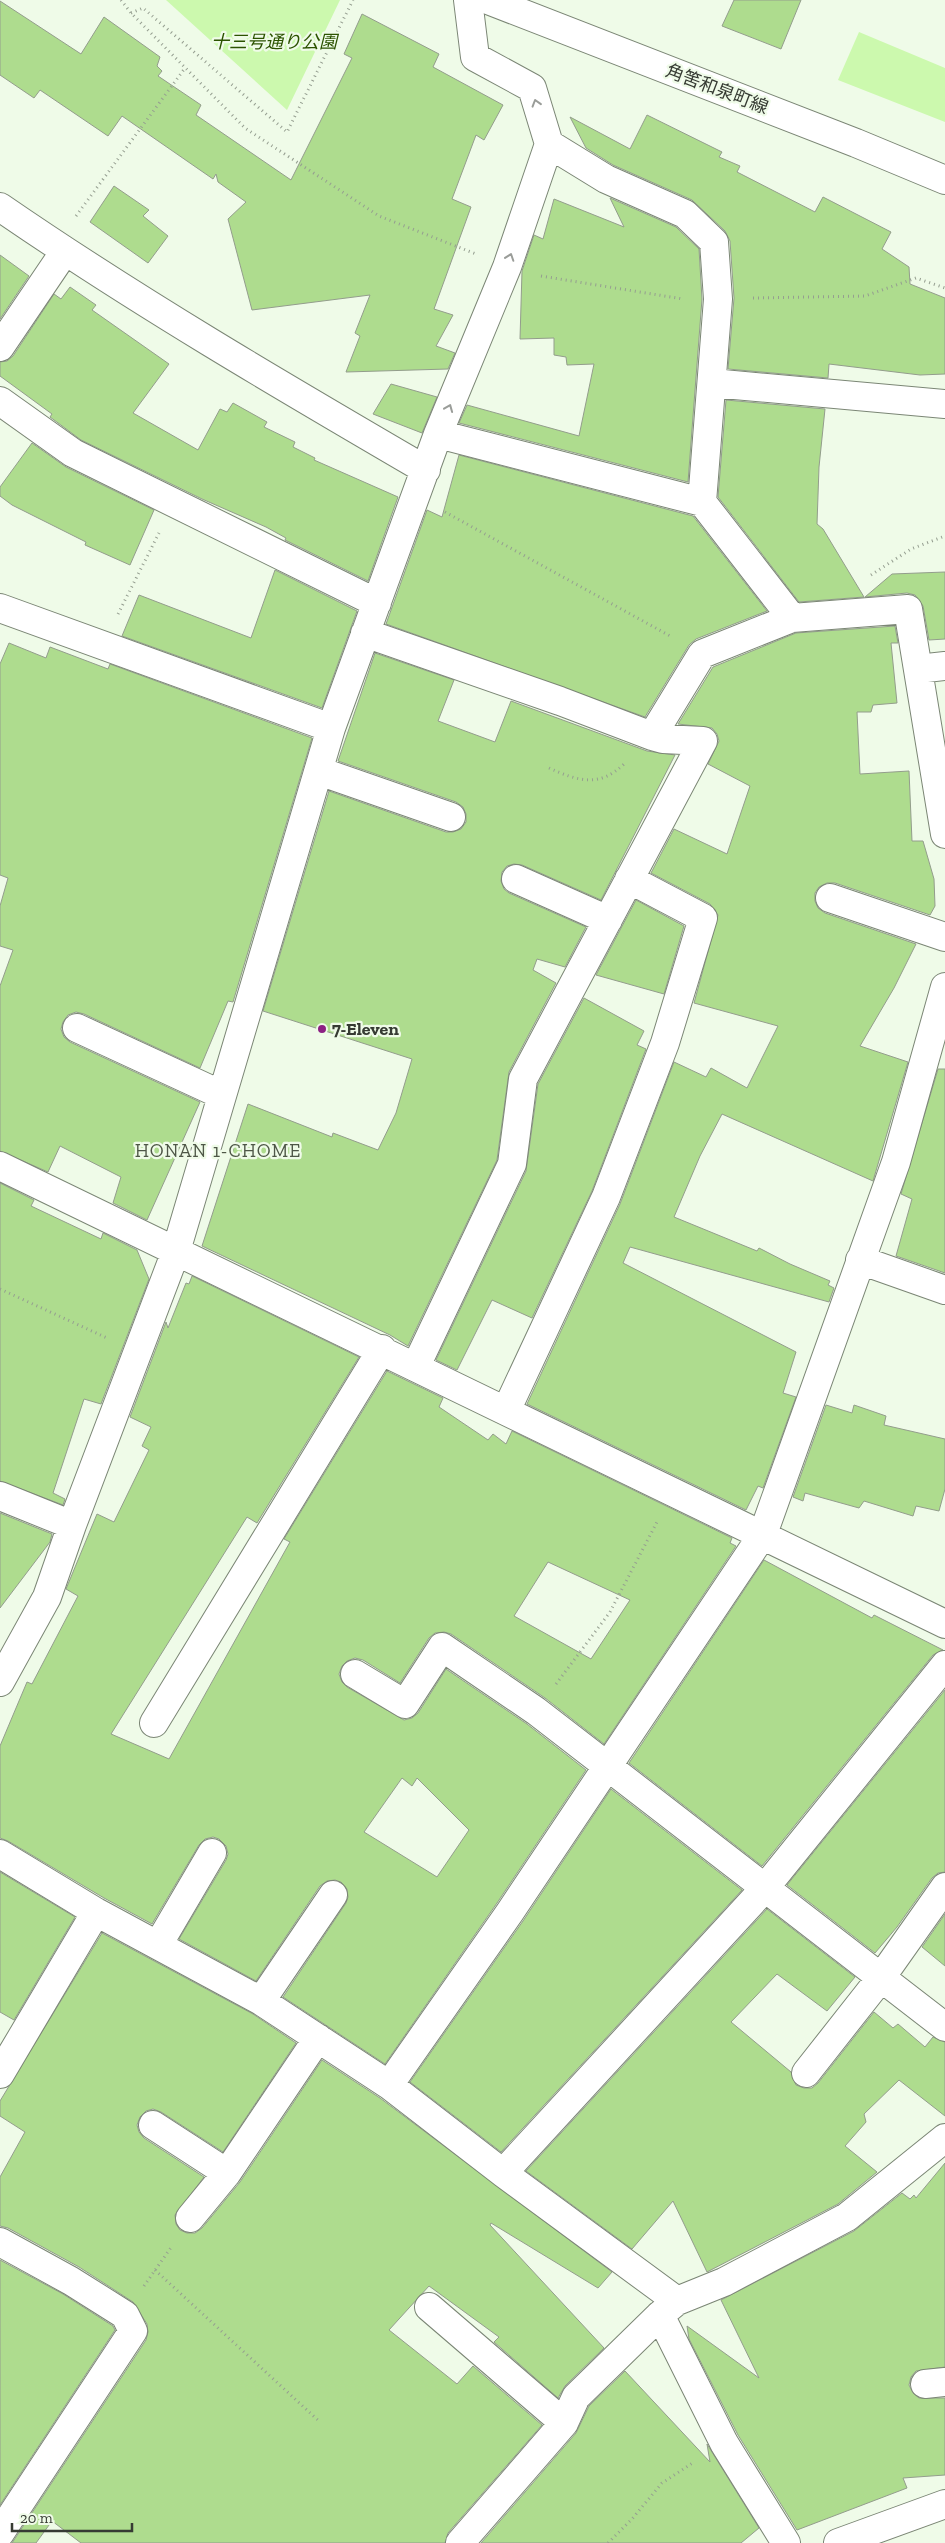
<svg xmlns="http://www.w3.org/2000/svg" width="945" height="2543" viewBox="0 0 945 2543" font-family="'Zilla Slab','Noto Sans JP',serif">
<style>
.green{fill:#ccf9ae}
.building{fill:#aedc8e;stroke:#939d8c;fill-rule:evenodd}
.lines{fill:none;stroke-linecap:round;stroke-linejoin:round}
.minor-casing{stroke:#7b8675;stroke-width:30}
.major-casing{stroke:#7b8675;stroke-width:30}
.path{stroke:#959e90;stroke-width:3;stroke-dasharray:1 4;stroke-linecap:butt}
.minor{stroke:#fff;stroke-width:28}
.major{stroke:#fff;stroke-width:28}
.oneway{stroke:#9a9d99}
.poi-dot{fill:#8c2083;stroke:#effbe8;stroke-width:2}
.labels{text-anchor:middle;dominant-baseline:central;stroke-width:4.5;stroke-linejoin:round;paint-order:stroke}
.park-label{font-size:18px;font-style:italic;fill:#2c5300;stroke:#effbe8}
.street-label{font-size:18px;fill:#363b33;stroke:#effbe8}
.poi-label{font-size:18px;font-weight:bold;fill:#363b33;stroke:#effbe8;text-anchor:start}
.neighbourhood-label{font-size:19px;letter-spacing:1px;fill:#4e5747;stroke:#effbe8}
</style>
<rect width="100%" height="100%" fill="#effbe8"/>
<path class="green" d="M166,0H340L287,110Z
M859,32L945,68V122L838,80Z"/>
<path class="building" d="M734,0H801L781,49L722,26Z
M0,1L81,54L104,17L160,57L157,66L162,71L158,76L201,105L196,115L291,180L352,58L344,54L362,14L439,54L433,67L503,105L484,140L476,135L452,199L471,207L434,309L453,315L436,346L455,353L448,369L346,372L360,336L355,333L370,295L252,310L228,219L246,202L218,182L216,174L213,179L122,116L108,136L40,90L34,98L0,75Z
M647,115L722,152L719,157L740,166L737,172L815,212L823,197L891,232L882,249L909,267L910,284L945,298V374L920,375L829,364L828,378L728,369L734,298L730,241L725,231L692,200L613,165L586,148L570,117L630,149Z
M114,186L149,210L143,216L168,236L148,263L90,222Z
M610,198L676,227L699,249L702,299L688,482L459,423L467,405L579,436L594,364L567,365L566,357L554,355V338L520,339L522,271L534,235L543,239L554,199L624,227Z
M0,255L29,276L0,319Z
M70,287L96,305L92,310L169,364L133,413L198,450L220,409L227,412L233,403L267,422L264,427L295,442L293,447L315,458L314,460L398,497L368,581L285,540L286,538L266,527L202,499L81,440L50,417L52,414L0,376V362L7,361L13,356L54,294L61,299Z
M391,384L437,397L422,433L373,414Z
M726,400L825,409L819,467L817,524L823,529L864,597L799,602L718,497Z
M32,443L66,467L154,510L130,565L85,545L86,542L12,505L0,496V487Z
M459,455L693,516L767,611L696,639L689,645L645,717L386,624L427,510L442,517Z
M275,570L357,611L322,708L122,636L139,595L251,638Z
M945,572V639L929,640L923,606L915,595L907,593L865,597L892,574Z
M895,626L898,643H891L897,703L873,705L871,712H857L860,774L909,771L912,841H923L934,879L935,906L930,915L835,883H827L819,887L815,893V901L818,908L825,913L916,944L894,988L860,1046L908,1062L873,1181L722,1114L700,1156L674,1217L757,1251L759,1248L790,1264L830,1281L828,1285L834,1288L829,1302L630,1247L623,1263L796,1352L783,1393L796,1397L763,1488L758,1486L746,1510L527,1404L620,1204L674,1062L706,1077L711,1068L747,1088L778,1026L694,1003L718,915L710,904L651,873L674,829L727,854L750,786L708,764L719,741L717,734L712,728L678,724L713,667L796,633Z
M9,643L46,658L50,647L108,669L110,664L312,738L233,1002L228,1001L200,1068L84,1014L76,1012L68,1015L63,1022L61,1029L64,1037L70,1042L200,1102L147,1220L113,1203L121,1177L60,1146L48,1172L0,1151V986L13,950L0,946V906L8,878L0,875V664Z
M375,653L454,680L438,721L495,742L511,701L647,751L675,755L601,900L522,865L514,864L507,866L502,872L501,881L504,889L509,893L586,927L565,967L537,959L533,970L556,983L509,1072L497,1160L408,1346L390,1335L202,1246L248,1104L332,1137L333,1133L378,1150L396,1113L412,1059L263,1011L329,791L446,832H453L461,829L466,822V814L463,807L456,802L338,761Z
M636,900L684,926L664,994L596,975Z
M584,998L644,1031L637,1045L646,1049L592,1191L532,1318L492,1300L457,1370L436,1360L526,1171L538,1084Z
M938,1069H945V1273L896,1256L912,1199L901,1194Z
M0,1183L34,1200L31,1206L101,1239L103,1233L137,1250L149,1279L101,1404L84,1399L53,1493L65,1499L63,1505L0,1481Z
M192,1276L359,1357L257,1523L247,1517L111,1734L169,1759L290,1542L284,1539L387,1371L443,1398L439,1407L488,1440L493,1434L506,1444L512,1431L732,1538L730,1543L736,1546L604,1744L545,1698L451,1634L444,1632L435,1633L429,1638L400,1683L363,1660L355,1658L347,1661L342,1666L339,1674L342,1682L347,1687L404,1720L412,1718L418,1713L446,1669L527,1724L586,1770L497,1903L385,2064L283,1997L346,1903L348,1897L347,1889L341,1882L335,1880L327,1881L320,1886L256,1981L179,1939L226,1860L228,1854L226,1846L219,1839L213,1837L205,1839L199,1845L152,1924L104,1898L8,1841L0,1838V1746L27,1682L32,1684L78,1596L66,1589L97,1514L114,1522L149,1450L142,1446L151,1427L130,1417L166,1322L168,1328L186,1283L189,1284ZM548,1562L630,1600L591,1659L514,1616ZM402,1778L412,1786L417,1778L469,1830L437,1877L364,1832Z
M826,1405L852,1413L854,1405L886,1416L884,1425L945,1439V1489L939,1511L916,1506L913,1516L864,1501L859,1508L805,1493L803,1501L793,1497Z
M0,1513L52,1534L50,1542L0,1608Z
M764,1560L872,1618L874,1615L943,1650L933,1655L762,1866L629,1763Z
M945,1690V1872L938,1873L932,1878L897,1927L875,1953L787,1885Z
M611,1789L742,1890L501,2152L410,2082L523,1921Z
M0,1872L75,1917L14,2020L0,2012Z
M767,1909L855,1977L827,2011L777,1974L731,2022L791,2072L796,2085L804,2088H812L818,2083L874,2012L893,2028L898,2024L925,2047L933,2037L945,2042V2116L899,2080L864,2114L866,2122L845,2146L877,2172L838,2204L707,2272L673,2201L632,2249L526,2171Z
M945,1914V1966L922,1947Z
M102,1933L253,2014L296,2043L223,2152L161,2112L153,2109L146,2111L140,2117L137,2125L139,2132L144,2138L204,2177L175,2215L176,2224L180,2230L187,2233H195L202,2228L240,2182L322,2060L380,2098L612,2272L598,2288L491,2223L490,2225L604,2348L565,2386L558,2398L494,2342L499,2337L429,2286L389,2330L457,2384L473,2366L542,2425L448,2533L445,2543H81L52,2521L36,2543H12L146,2340L148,2332L147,2324L133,2302L79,2267L8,2228L0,2226V2177L25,2132L0,2116V2101Z
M945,2163V2367L916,2371L911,2377L909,2385L913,2393L919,2398H945V2475L903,2478L907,2488L797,2530L738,2435L689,2339L687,2326L759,2378L721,2300L854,2231L902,2193L910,2199L914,2195L916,2198Z
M0,2260L63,2294L113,2326L115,2330L0,2505Z
M625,2371L710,2462L707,2444L759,2528L741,2543H481L576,2433L589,2406Z"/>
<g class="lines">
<g class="minor-casing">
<path id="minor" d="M549,144L606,179L685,214L714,242L718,299L702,502L792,618
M0,207C138,302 282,386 426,470
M0,347L65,251
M712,383L945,404
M0,401L73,453L377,603
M438,434L702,502
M0,608L331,728
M365,633L560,701L652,736L663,739L703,741L523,1079L512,1164L416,1366
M918,669L945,666
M652,736L702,654L792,618L908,609L945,834
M319,771L451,817
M516,879L608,920
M830,898L945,937
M77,1028L222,1095
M0,1166L945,1624
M860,1260L945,1290
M506,1411L606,1197L665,1043L703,918L629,879
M0,1496L72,1525
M355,1674L405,1704L442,1647L536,1711L945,2027
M0,1682L47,1597L72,1525L176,1251L331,728L438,434L507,267L549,144L532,88L475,57L468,0
M154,1723L382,1349
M0,1854L96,1912L261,2001L389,2085L503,2173L677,2301
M158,1945L212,1853
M261,2001L333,1895
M806,2073L880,1979L945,1887
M0,2074L96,1912
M389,2085L510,1912L763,1534L896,1162L945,987
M153,2125L227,2173
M503,2173L764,1889L945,1665
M190,2218L227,2173L318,2038
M0,2242L71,2281L125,2315L133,2331L0,2533
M429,2307L564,2423
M660,2315L724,2443L786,2543
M925,2384L945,2382
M460,2543L564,2423L576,2397L660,2315L677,2301L724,2282L847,2217L945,2138
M838,2543L945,2504"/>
</g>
<g class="major-casing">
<path id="major" d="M488,0L856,143L945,180"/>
</g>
<path class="path" d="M121,0L131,13L245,128L379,216L476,254
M131,13L143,8L287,132L353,0
M76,216L185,68
M541,276L683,299
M753,298L865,296L916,278L945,288
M445,512L672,637
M871,575L911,549L945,536
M118,614L159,533
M549,768C578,781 599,788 624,764
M0,1289L107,1338
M556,1684L610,1612L657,1522
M155,2270L320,2422
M144,2286L172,2246
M608,2543L632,2519L662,2483L694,2462"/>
<use href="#minor" class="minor"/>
<use href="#major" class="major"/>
</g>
<defs><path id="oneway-chevron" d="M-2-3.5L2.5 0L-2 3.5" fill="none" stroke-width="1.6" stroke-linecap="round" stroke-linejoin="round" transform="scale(1.25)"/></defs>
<g class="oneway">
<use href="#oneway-chevron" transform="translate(536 103) rotate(-107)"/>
<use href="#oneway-chevron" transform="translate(510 257) rotate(-71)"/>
<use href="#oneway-chevron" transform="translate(449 408) rotate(-68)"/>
</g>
<circle class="poi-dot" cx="322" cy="1029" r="5"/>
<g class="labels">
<g class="park-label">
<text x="274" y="42">十三号通り公園</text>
</g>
<g class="street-label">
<text transform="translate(717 89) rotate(21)">角筈和泉町線</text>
</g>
<g class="poi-label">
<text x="332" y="1029">7-Eleven</text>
</g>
<g class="neighbourhood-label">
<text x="218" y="1150">HONAN 1-CHOME</text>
</g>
</g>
<path d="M12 2523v8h120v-8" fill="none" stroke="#363b33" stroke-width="2.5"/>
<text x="20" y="2523" font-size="15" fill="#363b33" stroke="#effbe8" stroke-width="4" paint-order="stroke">20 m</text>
</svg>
